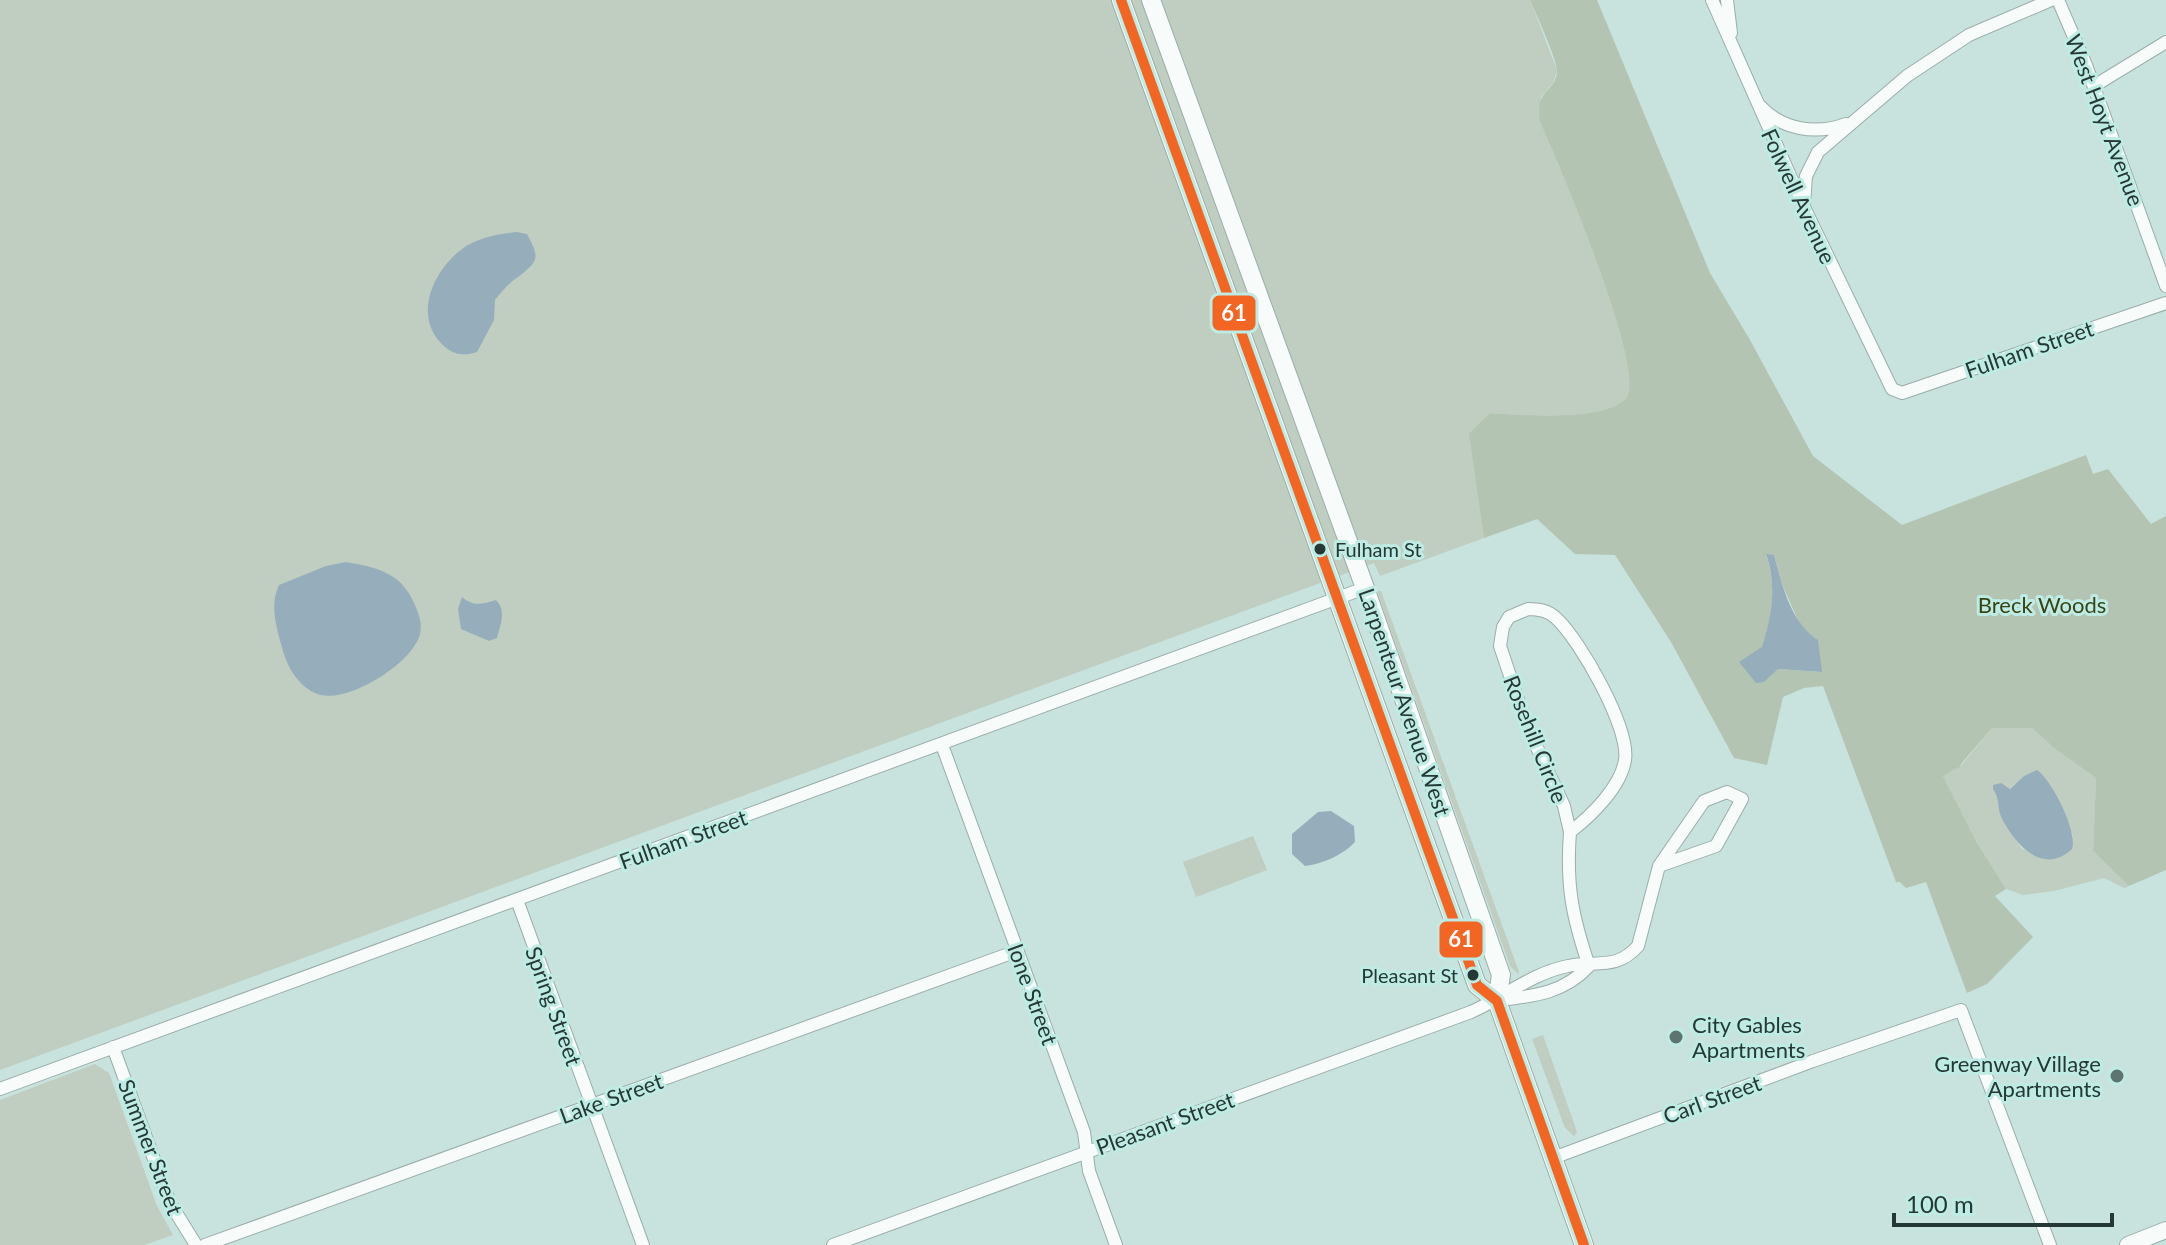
<svg xmlns="http://www.w3.org/2000/svg" width="2166" height="1245" viewBox="0 0 2166 1245" font-family="Lato,sans-serif">
<style>
.green{fill:#bfcec0;fill-rule:evenodd}
.forest{fill:#b3c4b2;fill-rule:evenodd}
.water{fill:#96aebb}
.lines{fill:none;stroke-linecap:round;stroke-linejoin:round}
.minor-casing{stroke:#9aaeaa;stroke-width:14}
.tertiary-casing{stroke:#9aaeaa;stroke-width:18}
.secondary-casing{stroke:#9aaeaa;stroke-width:20}
.minor{stroke:#f7fbfa;stroke-width:12}
.tertiary{stroke:#f7fbfa;stroke-width:16}
.secondary{stroke:#f7fbfa;stroke-width:18}
.bus-1-casing{stroke:#beece4;stroke-width:16}
.bus-1{stroke:#f26522;stroke-width:10}
.bus-dot{fill:#253835;stroke:#beece4;stroke-width:3}
.poi-dot{fill:#5e7470;stroke:#beece4;stroke-width:3}
.labels{text-anchor:middle;dominant-baseline:central;stroke-width:6;stroke-linejoin:round;paint-order:stroke}
.bus-label{font-size:20px;fill:#253835;stroke:#beece4;text-anchor:start}
.street-label{font-size:22px;fill:#253835;stroke:#beece4}
.park-label{font-size:22px;fill:#394414;stroke:#beece4}
.poi-label{font-size:22px;fill:#253835;stroke:#beece4;text-anchor:start}
.line-badge{stroke:#beece4;stroke-width:3}
.badge-label{font-size:22px;text-anchor:middle;font-weight:bold;fill:#fff}
</style>
<rect width="100%" height="100%" fill="#c8e2dd"/>
<path class="green" d="M0,0H1530L1557,70L1553,83L1541,97L1540,122C1557,159 1648,373 1626,398C1606,422 1520,415 1490,413L1470,432L1484,538L1380,576L1374,563L0,1070Z
M1377,591H1381L1519,972L1518,974L1510,966Z
M1992,728H2032L2055,749L2096,778L2093,851L2129,886L2124,888L2104,878L2054,891L2023,895L2006,889L1976,841L1943,776L1960,767ZM2024,776L2054,791L2073,836L2023,850C2009,829 1991,809 2001,783L2008,790Z
M1253,836L1267,870L1196,897L1183,862Z
M1543,1035L1577,1132L1574,1136L1565,1128L1532,1039Z
M95,1064L109,1073L157,1206L173,1235L144,1245H0V1100Z"/>
<path class="forest" d="M1530,0H1597L1710,273L1750,340L1813,456L1902,525L2086,455L2093,474L2108,469L2151,524L2166,516V870L2129,886L2093,851L2096,778L2055,749L2032,728H1992L1961,764L1960,767L1943,776L1976,841L2006,889L1995,896L2033,937L1987,984L1967,993L1926,882L1906,888L1900,882H1896L1823,686L1804,688L1783,697L1767,765L1734,758L1671,642L1615,555L1575,554L1537,519L1484,538L1469,433L1490,413C1520,415 1606,422 1626,398C1648,373 1557,159 1540,122C1534,88 1556,93 1557,71C1557,59 1536,14 1530,0ZM1766,555H1774L1782,584L1821,672L1778,669L1768,677L1740,662L1763,647C1772,616 1777,586 1766,555Z"/>
<path class="water" d="M516,232L527,234C540,258 539,261 518,277C509,283 502,291 495,300L494,320L477,352C460,357 451,354 439,341C414,312 435,269 462,249C476,238 499,234 516,232Z
M1766,554L1774,555C1782,585 1791,623 1818,640L1822,672L1778,669L1764,682L1756,683L1739,662L1762,647C1772,616 1777,585 1766,554Z
M346,562C381,568 404,574 417,610C420,618 422,625 420,634C413,663 350,702 321,695C301,690 288,669 283,651C277,629 269,606 279,585L326,566Z
M462,597C474,607 482,604 496,600C507,611 500,625 497,638L489,641L461,629L458,609Z
M2037,770C2052,780 2078,832 2072,849C2043,876 2016,845 2002,819C1997,809 2000,798 1993,789V785L2001,783L2010,789L2024,776Z
M1331,811L1354,826L1355,842C1343,855 1322,864 1305,866L1292,854V834L1318,812Z"/>
<g class="lines">
<g class="minor-casing">
<path id="minor" d="M1712,0L1804,207L1892,389L1902,393L2166,303
M1727,0L1731,33
M2058,0L2086,65L2166,286
M2094,86L2166,42
M1760,106C1782,130 1816,135 1846,124
M1804,205L1806,176L1818,152L1907,76L1969,35L2051,0
M1528,609C1538,609 1548,610 1556,618C1580,640 1630,728 1625,760C1621,787 1590,817 1570,832L1564,806L1527,726L1500,646L1503,627L1509,617Z
M942,745L1084,1132L1089,1171L1116,1245
M1570,832C1566,885 1572,916 1589,966
M517,900L643,1245
M1500,1000C1535,996 1564,993 1589,966
M113,1047L170,1203L196,1245
M0,1089L1365,588
M1553,1158L1813,1061L1961,1010L2050,1245
M205,1245L1017,951
M833,1245L1471,1012C1503,998 1532,973 1568,966C1595,960 1616,971 1638,946L1659,866L1716,846L1742,799L1727,792L1704,801L1659,866"/>
</g>
<g class="tertiary-casing">
<path id="tertiary" d="M2128,1245L2166,1230"/>
</g>
<g class="secondary-casing">
<path id="secondary" d="M1121,0L1477,985L1497,1001
M1151,0L1365,588L1501,975L1497,1001L1584,1245"/>
</g>
<use href="#minor" class="minor"/>
<use href="#tertiary" class="tertiary"/>
<use href="#secondary" class="secondary"/>
<g class="bus-1-casing">
<path id="bus-1" d="M1121,0L1477,985L1497,1001L1584,1245"/>
</g>
<use href="#bus-1" class="bus-1"/>
</g>
<g class="bus-dot">
<circle cx="1320" cy="549" r="7"/>
<circle cx="1473" cy="975" r="7"/>
</g>
<g class="poi-dot">
<circle cx="1676" cy="1037" r="8"/>
<circle cx="2117" cy="1076" r="8"/>
</g>
<g class="labels">
<g class="bus-label">
<text x="1335" y="549">Fulham St</text>
<text x="1458" y="975" text-anchor="end">Pleasant St</text>
</g>
<g class="street-label">
<text transform="translate(2105 120) rotate(69)">West Hoyt Avenue</text>
<text transform="translate(1799 196) rotate(65)">Folwell Avenue</text>
<text transform="translate(2029 349) rotate(-19)">Fulham Street</text>
<text transform="translate(1405 702) rotate(71)">Larpenteur Avenue West</text>
<text transform="translate(1536 739) rotate(68)">Rosehill Circle</text>
<text transform="translate(683 839) rotate(-20)">Fulham Street</text>
<text transform="translate(1033 994) rotate(70)">Ione Street</text>
<text transform="translate(554 1006) rotate(70)">Spring Street</text>
<text transform="translate(611 1098) rotate(-20)">Lake Street</text>
<text transform="translate(1712 1099) rotate(-20)">Carl Street</text>
<text transform="translate(1165 1123) rotate(-20)">Pleasant Street</text>
<text transform="translate(151 1147) rotate(69)">Summer Street</text>
</g>
<g class="park-label">
<text x="2042" y="604">Breck Woods</text>
</g>
<g class="poi-label">
<text x="1692" y="1024">City Gables<tspan x="1692" dy="25">Apartments</tspan></text>
<text x="2101" y="1063" text-anchor="end">Greenway Village<tspan x="2101" dy="25">Apartments</tspan></text>
</g>
</g>
<g class="line-badge">
<rect x="1211" y="294" width="46" height="38" rx="8" fill="#f26522"/>
<rect x="1438" y="920" width="46" height="39" rx="8" fill="#f26522"/>
</g>
<g class="badge-label">
<text x="1234" y="321">61</text>
<text x="1461" y="947">61</text>
</g>
<path d="M1894 1213v12h218v-12" fill="none" stroke="#253835" stroke-width="4"/>
<text x="1906" y="1213" font-size="24" fill="#253835" stroke="#beece4" stroke-width="6" paint-order="stroke">100 m</text>
</svg>
